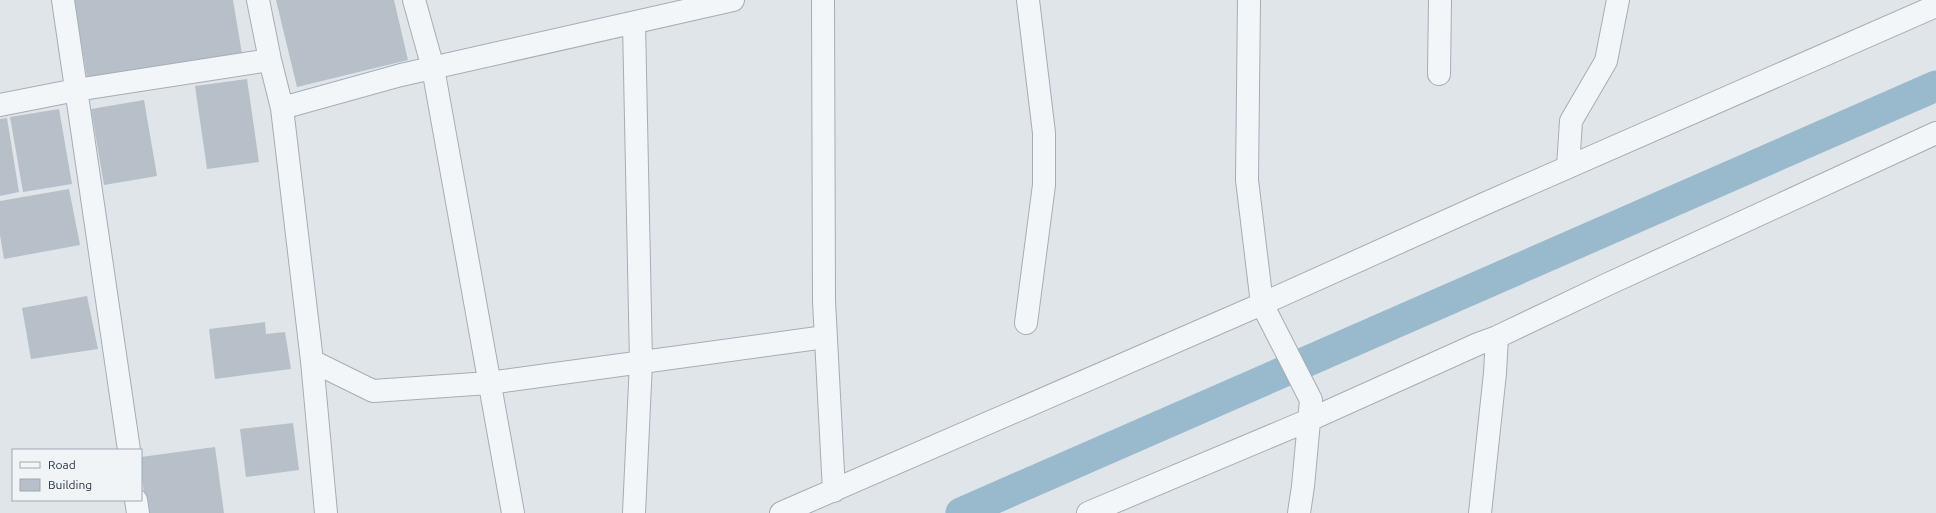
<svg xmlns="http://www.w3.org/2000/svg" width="1936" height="513" viewBox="0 0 1936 513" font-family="Ubuntu,sans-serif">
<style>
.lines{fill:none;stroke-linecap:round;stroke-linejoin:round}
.canal{stroke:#99b9cc;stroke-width:31}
.building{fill:#b7bfc8}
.street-casing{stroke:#a5adb5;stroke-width:24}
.street{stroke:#f3f6f8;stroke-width:22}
</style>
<rect width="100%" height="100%" fill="#e0e5ea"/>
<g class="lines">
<path class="canal" d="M961,513L1936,86"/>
</g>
<path class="building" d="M74,0H233L242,54L87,78Z
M276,0H394L408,60L297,87Z
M247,79L259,162L207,169L195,86Z
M144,100L157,176L104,185L91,109Z
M59,109L72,184L23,192L10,117Z
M7,118L19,192L0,196V119Z
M69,189L80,245L4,259L0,235V201Z
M87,296L98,349L31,359L22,308Z
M265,322L266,334L285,332L291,369L215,379L209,329Z
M293,423L299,470L246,477L240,429Z
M215,447L224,513H147L141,472V457Z"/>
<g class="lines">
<g class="street-casing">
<path id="street" d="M63,0L129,450
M258,0L270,60L282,108L312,361L326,513
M414,0L433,68L513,513
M823,0L824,301L834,491
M1249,0L1247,180L1262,304L1311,400L1303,486L1299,513
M1439,74L1440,0
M0,105L76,90L270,60
M282,108L401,75L733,0
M1568,167L1571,121L1606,61L1618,0
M1026,323L1044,185V133L1028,0
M312,361L373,391L489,383L825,337
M136,500L138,513
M634,513L641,362L634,23
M781,513L1262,304L1484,204L1936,6
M1088,513L1309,420L1478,344L1497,337L1606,285L1936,133
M1480,513L1495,373L1497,337"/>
</g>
<use href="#street" class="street"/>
</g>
<rect x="12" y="449" width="130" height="52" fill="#f0f4f7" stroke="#a0a8af"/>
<rect x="20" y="462" width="20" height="6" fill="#f3f6f8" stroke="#a0a8af"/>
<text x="48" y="469" font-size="12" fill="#273543">Road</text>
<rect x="20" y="479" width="20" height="12" fill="#b7bfc8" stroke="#a0a8af"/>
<text x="48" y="489" font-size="12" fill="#273543">Building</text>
</svg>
